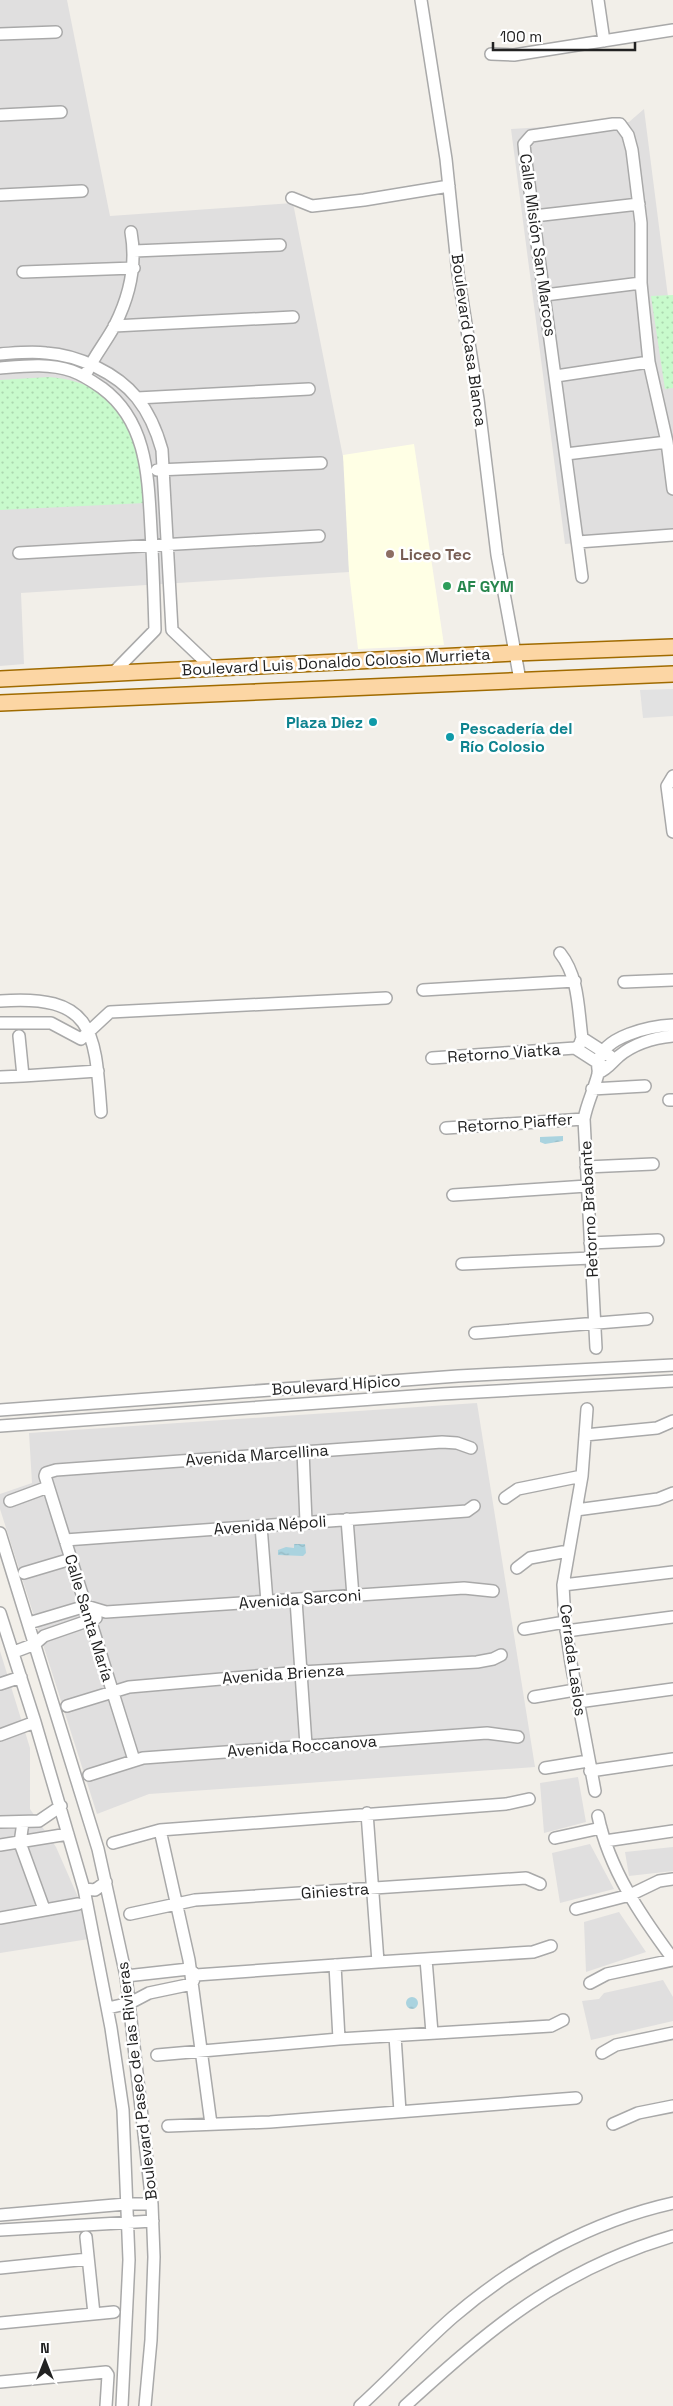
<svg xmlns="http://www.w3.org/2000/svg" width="673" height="2406" viewBox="0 0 673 2406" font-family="'Space Grotesk',sans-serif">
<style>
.residential{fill:#e0dfdf}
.education{fill:#ffffe5}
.park{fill:url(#park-dots)}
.parking{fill:#e2e2e2}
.water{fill:url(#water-ripples)}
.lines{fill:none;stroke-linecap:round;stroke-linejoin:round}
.minor-casing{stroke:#a9a9a9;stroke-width:14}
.major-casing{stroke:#a06b00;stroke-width:18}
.minor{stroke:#fff;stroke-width:11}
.major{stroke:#fcd6a4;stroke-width:15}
.education-dot{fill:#8d6e63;stroke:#fff;stroke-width:2}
.leisure-dot{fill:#2e9e5b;stroke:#fff;stroke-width:2}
.culture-dot{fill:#0f9aa8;stroke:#fff;stroke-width:2}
.labels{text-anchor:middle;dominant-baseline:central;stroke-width:5;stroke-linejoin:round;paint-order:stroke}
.street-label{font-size:16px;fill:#222;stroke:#fff}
.education-label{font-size:16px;font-weight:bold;fill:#785e54;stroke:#fff;text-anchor:start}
.leisure-label{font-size:16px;font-weight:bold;fill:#27864d;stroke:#fff;text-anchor:start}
.culture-label{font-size:16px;font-weight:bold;fill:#0d838f;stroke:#fff;text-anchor:end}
</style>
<defs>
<pattern id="park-dots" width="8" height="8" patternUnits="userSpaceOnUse" patternTransform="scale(1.25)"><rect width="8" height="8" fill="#c8facc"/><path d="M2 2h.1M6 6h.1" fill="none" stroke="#acd6af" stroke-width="1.8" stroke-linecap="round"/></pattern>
<pattern id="water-ripples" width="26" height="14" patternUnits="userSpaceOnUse" patternTransform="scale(1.25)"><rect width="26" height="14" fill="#aad3df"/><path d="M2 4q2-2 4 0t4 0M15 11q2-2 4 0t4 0" fill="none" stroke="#92b5bf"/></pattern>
</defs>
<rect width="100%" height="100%" fill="#f2efe9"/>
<path class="residential" d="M0,0H67L110,216L293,203L345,467L349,572L21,593L24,664L0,666Z
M644,109L673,336V534L565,544L511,129L629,122Z
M477,1403L535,1767L149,1794L97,1814L0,1509V1494L32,1483L29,1433Z
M0,1651L30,1748V1809L56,1847L78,1897L89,1939L0,1953Z
M578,1777L586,1822L544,1833L540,1783Z
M590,1844L614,1889L560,1903L552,1853Z
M673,1847V1871L629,1876L625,1852Z
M619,1912L646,1952L586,1972L584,1922Z
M663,1980L673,1997V2021L591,2040L582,2001L599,1999L604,1993Z"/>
<path class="education" d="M414,444L444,645L358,649L349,572L343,455Z"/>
<path class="park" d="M673,295V388L665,389L651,296Z
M49,377C127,384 140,435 145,503L0,510V380Z"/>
<path class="parking" d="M673,689V716L643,718L640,690Z"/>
<path class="water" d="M563,1136V1141L545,1144L540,1142V1137Z
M294,1544H305L306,1553L303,1556L278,1555V1550L286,1547L294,1548Z
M406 2003a6 6 0 1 1 12 0a6 6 0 1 1-12 0Z"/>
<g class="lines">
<g class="minor-casing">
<path id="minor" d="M421,0L446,159L458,274L478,399L497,555L520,680
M598,0L604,41
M0,34L56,32
M491,54L514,55L673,30
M0,115L61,112
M0,195L82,191
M292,198L312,206L364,200L449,186
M534,216L639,204
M134,251L280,245
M23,272L134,268
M545,295L641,283
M114,326L293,317
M0,354C15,353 31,351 46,353C78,355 117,373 137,398C149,413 157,432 162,450L172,630L213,669
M0,368C24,366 49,363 72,371C83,375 92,381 102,388C148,422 148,478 151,530C153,563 154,596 155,630L112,674
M87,372C94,356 106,342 115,325C130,295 137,265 131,232
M556,376L649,362
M137,398L309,389
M566,454L667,442
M157,470L321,463
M578,542L673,535
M19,553L319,536
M582,577L525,154L524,144L531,136L613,124H620L628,135L632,150L641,223V283L649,362L667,442L673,489
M673,776L667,786L673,832
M560,953C579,977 578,1009 582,1038L579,1046L575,1048
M624,982L673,980
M423,990L575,981
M0,1001C95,994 95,1032 101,1112
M0,1023H51L81,1039L110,1012L386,998
M19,1036L23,1076L98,1071
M582,1038L610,1056
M575,1048L603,1066
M432,1058L575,1048
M598,1073C608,1069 611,1063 619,1056C635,1043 652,1038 673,1036
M0,1077L23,1076
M592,1089L645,1086
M669,1100H673
M446,1128L584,1119
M586,1167L653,1164
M453,1195L587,1186
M590,1243L658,1240
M462,1264L591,1258
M475,1333L647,1319
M596,1348L584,1119C587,1103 594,1090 598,1074C599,1071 597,1067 598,1063C602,1036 651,1026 673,1025
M587,1409L582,1476L563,1585L565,1622L571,1663L595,1791
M0,1410L458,1376L673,1365
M0,1426L442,1394L673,1381
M585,1435L657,1428L673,1421
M303,1451L306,1522
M505,1498L518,1489L582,1476
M10,1501L48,1487
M576,1510L658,1499L673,1493
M347,1519L353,1596
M261,1526L267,1602
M0,1533L98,1849L126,1976L152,2204L154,2257L151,2340L145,2406
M65,1540L467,1511L474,1506
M517,1568L530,1558L568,1551
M24,1573L71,1559
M563,1585L673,1572
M296,1600L306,1745
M0,1613L35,1722L84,1889L111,2028L123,2110L129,2260L122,2406
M29,1623L86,1606L106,1612L464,1588L493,1591
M524,1629L565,1622
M566,1631L673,1617
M14,1652L35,1644L44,1636L96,1618
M0,1684L21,1677
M534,1697L575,1690
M578,1702L673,1689
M67,1706L129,1687L301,1672L477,1662L493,1659L501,1655
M0,1735L35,1722
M134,1760L45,1476L46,1473L56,1470L442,1442L457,1443L471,1448
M545,1768L588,1761
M590,1771L673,1759
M89,1775L143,1758L487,1733L518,1737
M367,1813L378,1962L533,1952L551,1946
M598,1816C609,1869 641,1916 673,1959
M0,1822L39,1821L61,1806
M23,1822L20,1843L44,1909
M555,1838L601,1828
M605,1841L673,1831
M113,1843L160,1830
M0,1845L68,1834
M84,1889L95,1890L106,1882
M576,1909L630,1895L659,1881L673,1879
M130,1914L195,1900L526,1878L540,1884
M0,1918L78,1904
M426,1959L432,2033
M335,1965L339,2039
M126,1976L189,1969L196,1975L378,1962
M590,1983L607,1974L673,1960
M108,2008L130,2003L149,1993L192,1984L194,1979
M395,2036L400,2112
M602,2053L616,2045L673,2033
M157,2055L339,2039L551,2026L563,2020
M211,2124L189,1960L160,1830L506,1804L529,1799
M613,2124L638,2113L673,2106
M168,2126L270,2122L576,2098
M0,2215L126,2204H152
M0,2230L153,2221
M86,2237L94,2314
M0,2268L88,2259
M0,2323L114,2312
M0,2382L106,2372L108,2375L106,2406
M360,2406C392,2377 421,2345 453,2317C516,2263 592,2221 673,2203
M405,2406C492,2327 558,2270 673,2236"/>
</g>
<g class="major-casing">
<path id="major" d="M0,679L515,653L673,647
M0,703L673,674"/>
</g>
<use href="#minor" class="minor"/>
<use href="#major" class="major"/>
</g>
<circle class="education-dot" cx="390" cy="554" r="5"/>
<circle class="leisure-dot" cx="447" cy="586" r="5"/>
<g class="culture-dot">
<circle cx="373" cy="722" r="5"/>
<circle cx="450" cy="737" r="5"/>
</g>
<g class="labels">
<g class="street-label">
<text transform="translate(538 245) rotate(82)">Calle Misión San Marcos</text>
<text transform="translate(469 340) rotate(82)">Boulevard Casa Blanca</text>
<text transform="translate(336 662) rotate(-3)">Boulevard Luis Donaldo Colosio Murrieta</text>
<text transform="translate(504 1053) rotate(-4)">Retorno Viatka</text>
<text transform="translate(515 1123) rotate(-4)">Retorno Piaffer</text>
<text transform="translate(589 1209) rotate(-93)">Retorno Brabante</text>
<text transform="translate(336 1385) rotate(-4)">Boulevard Hípico</text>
<text transform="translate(257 1455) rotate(-4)">Avenida Marcellina</text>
<text transform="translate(270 1525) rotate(-4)">Avenida Népoli</text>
<text transform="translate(300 1599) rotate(-4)">Avenida Sarconi</text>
<text transform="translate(89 1618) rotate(73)">Calle Santa María</text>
<text transform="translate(573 1660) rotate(82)">Cerrada Laslos</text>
<text transform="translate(283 1674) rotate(-4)">Avenida Brienza</text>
<text transform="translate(302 1746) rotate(-4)">Avenida Roccanova</text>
<text transform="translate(335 1891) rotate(-4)">Giniestra</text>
<text transform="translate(137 2081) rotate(-97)">Boulevard Paseo de las Rivieras</text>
</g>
<g class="education-label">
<text x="400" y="554">Liceo Tec</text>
</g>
<g class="leisure-label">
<text x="457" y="586">AF GYM</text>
</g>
<g class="culture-label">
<text x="363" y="722">Plaza Diez</text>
<text x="460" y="728" text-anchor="start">Pescadería del<tspan x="460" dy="18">Río Colosio</tspan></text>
</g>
</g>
<g transform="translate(45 2361)" stroke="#ffffff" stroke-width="4" paint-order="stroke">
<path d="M0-4L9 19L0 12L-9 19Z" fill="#222222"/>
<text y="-8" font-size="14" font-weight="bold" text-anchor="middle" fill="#222222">N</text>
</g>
<path d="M493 42v8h142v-8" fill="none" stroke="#222222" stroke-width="2.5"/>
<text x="500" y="42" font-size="15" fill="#222222" stroke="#ffffff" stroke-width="4" paint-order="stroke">100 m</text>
</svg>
